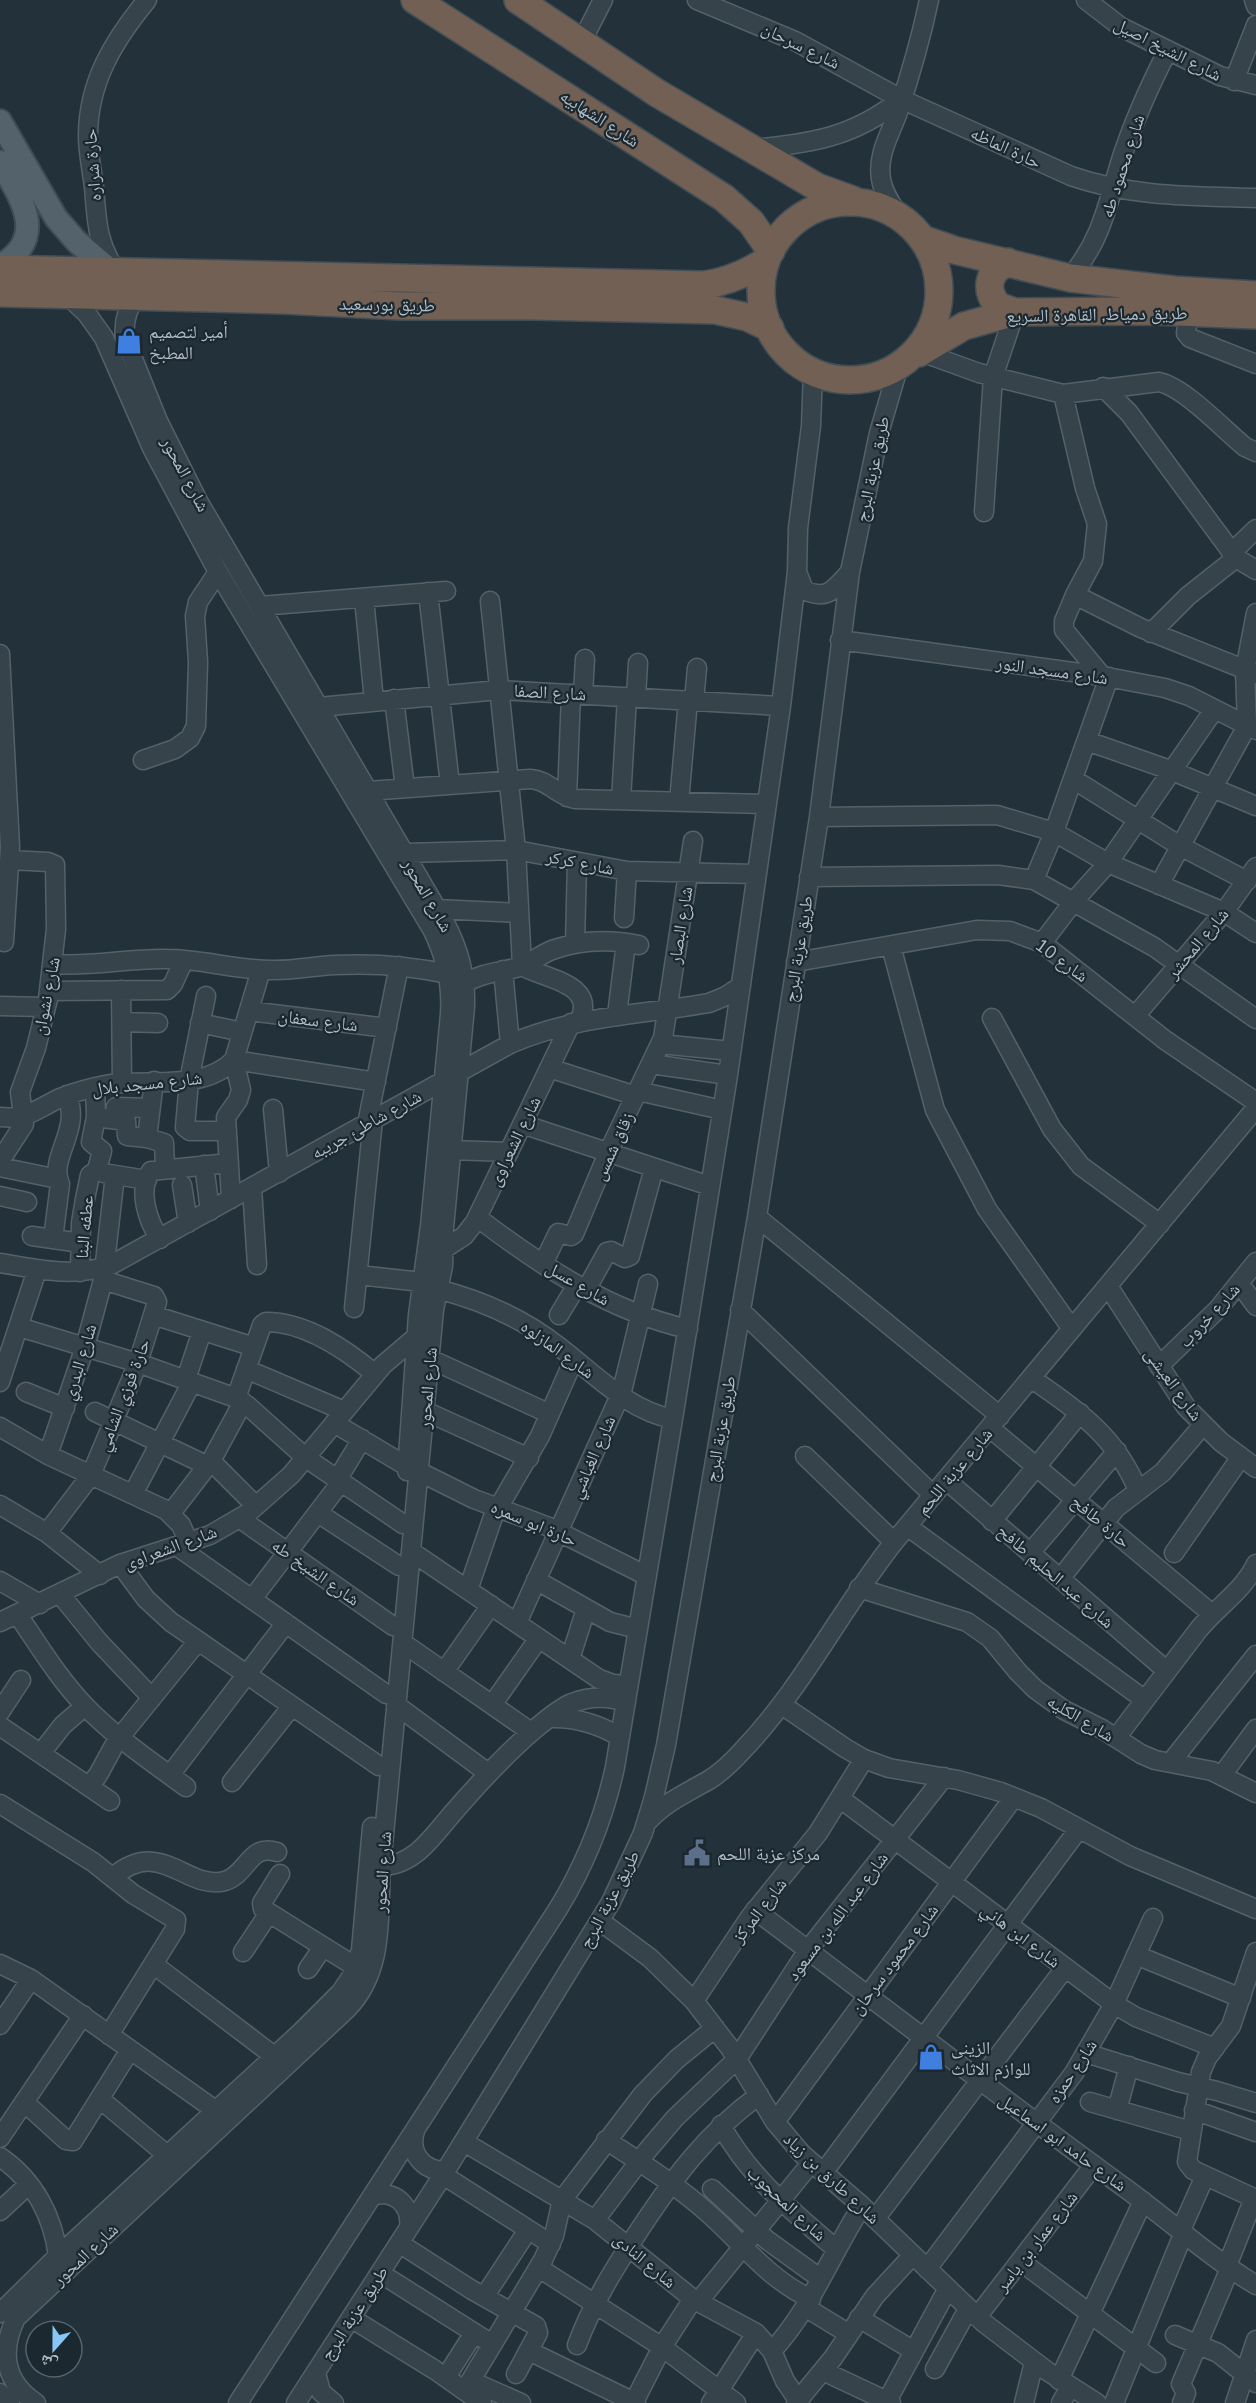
<svg xmlns="http://www.w3.org/2000/svg" width="1256" height="2403" viewBox="0 0 1256 2403" font-family="Mulish,'Noto Naskh Arabic',sans-serif">
<style>
.lines{fill:none;stroke-linecap:round;stroke-linejoin:round}
.minor-casing{stroke:#556169;stroke-width:21}
.major-casing{stroke:#404c54;stroke-width:26}
.highway-casing{stroke:#424e56;stroke-width:30}
.minor{stroke:#36434b;stroke-width:18}
.major{stroke:#54626b;stroke-width:22}
.highway{stroke:#716053;stroke-width:27}
.labels{text-anchor:middle;dominant-baseline:central;stroke-width:4.5;stroke-linejoin:round;paint-order:stroke}
.street-label{font-size:18px;fill:#b2bec7;stroke:#1c2830}
.poi-label{font-size:18px;fill:#b2bec7;stroke:#1c2830;text-anchor:start}
</style>
<rect width="100%" height="100%" fill="#23313b"/>
<g class="lines">
<g class="minor-casing">
<path id="minor" d="M697,0L795,41L901,99L1071,176C1131,197 1193,196 1256,198
M1086,0L1121,27L1220,76L1256,85
M1254,0L1256,6
M581,43L603,0
M1234,81L1256,25
M752,149C811,143 853,138 901,99
M899,216C892,205 883,193 881,179C877,154 890,135 898,112C910,76 921,38 929,0
M115,270C96,240 97,220 94,187C92,170 88,153 88,136C88,82 114,40 147,0
M1070,278C1103,237 1107,205 1122,157C1134,120 1150,85 1168,50
M66,294L87,314L104,338L152,448L218,572L432,929C445,955 452,984 450,1014L430,1226L418,1315L407,1471
M1189,312L1186,333L1190,338L1256,364
M921,352L979,373L1063,394L1159,382C1184,387 1223,429 1245,447L1256,452
M1103,387L1129,413L1236,558
M1063,394L1085,488L1097,524L1093,561L1075,595
M984,512L993,377L1015,312
M1231,553L1256,529
M797,572L804,590C828,601 834,589 850,572
M428,592L450,785
M364,598L374,701
M490,601L516,850L522,966C544,979 598,983 579,1021
M260,606L446,591
M1151,633L1188,596L1236,558L1256,570
M840,640L1102,676L1165,688L1189,696L1256,730
M0,654L10,847L4,942
M1102,676L1064,630V621L1075,595L1141,628L1256,674
M583,694L585,659
M636,697L638,663
M394,699L405,788
M694,701L697,668
M319,707L499,690L781,706
M1087,741L1170,770L1256,806
M143,760L175,749L190,738L196,726L198,662L195,616L198,602L218,572
M1073,779L1180,846L1247,881
M368,791L530,779C549,780 557,796 575,799L766,804
M567,797L571,694
M621,800L627,697
M679,802L688,700
M819,817L997,815L1054,832L1108,863L1224,912L1256,933
M405,853L516,850L627,871L756,874
M809,877L998,875L1034,880L1154,947L1256,1019
M1034,880L1054,832L1109,677
M1159,885L1247,726L1245,670L1256,613
M437,909L519,913
M624,918L627,871
M1042,943L1074,901L1108,863L1214,710
M575,944L577,862
M891,946L935,1110L987,1209L1072,1329
M796,962L977,930L1010,931L1042,943L1165,1040L1256,1102
M54,964C92,967 129,958 167,959C204,959 239,971 276,970C296,970 315,966 335,965C373,963 411,966 448,974
M503,970L510,1044
M465,983C482,973 500,972 519,967C531,963 540,955 552,950C580,940 610,939 639,945
M121,990L122,1083
M49,991L167,990L173,984L184,960
M206,996L189,1081L185,1127L190,1131H227
M0,1006L46,1007
M249,1011L387,1028
M617,1015L626,943
M1135,1016L1224,912L1256,867
M992,1018L1052,1129L1081,1166L1160,1224
M122,1022L158,1023
M200,1023L242,1032
M660,1044L731,1051
M651,1064L728,1075
M549,1068L636,1096
M154,1081L147,1138L164,1143L165,1168
M638,1091L722,1110
M273,1109L279,1173
M0,1117C27,1120 37,1109 60,1098C75,1092 89,1088 105,1085C147,1078 203,1092 234,1060L376,1082
M96,1117L126,1121L127,1136L147,1138
M113,1119L116,1107L150,1108
M367,1124L399,966
M522,1124L710,1186
M451,1150L509,1152
M0,1161L24,1124L20,1092L36,1048L48,999L56,929L55,865L48,862L10,860
M204,1165L210,1211
M0,1167L58,1179
M103,1173L147,1180
M182,1185L188,1223
M252,1188L257,1265
M0,1196L27,1202
M231,1199L226,1117L238,1100L241,1090L234,1060L261,970
M757,1217L1000,1416
M478,1218C541,1266 609,1311 688,1329
M32,1236L81,1243
M53,1239L60,1184C48,1157 82,1131 67,1095
M160,1239C148,1222 137,1190 151,1171L229,1163
M444,1249L464,1236L475,1222L571,1023
M0,1263C39,1269 72,1278 111,1265L510,1044C574,1016 641,1015 709,1003L726,996L741,986
M543,1264L558,1233L571,1236L574,1234L608,1153L663,1038L693,841
M80,1272L81,1223L85,1199L90,1175L97,1170L102,1151L91,1142L96,1117L95,1087
M358,1275L422,1282
M1239,1283L1256,1306
M1108,1286L1186,1407L1221,1442L1256,1468
M437,1289C481,1300 522,1318 558,1346C594,1373 627,1410 673,1419
M586,1290L607,1252L611,1251L625,1258L630,1256L654,1168
M354,1308L373,1120
M740,1310L933,1495
M153,1315L254,1347
M559,1315L577,1285
M19,1327L138,1363L236,1398L248,1406L306,1458L403,1524
M430,1359L550,1414
M1159,1366L1218,1309L1256,1262
M246,1369L344,1411
M1031,1378C1078,1411 1116,1436 1138,1491
M186,1379L202,1331
M0,1382L37,1270
M26,1392L65,1408
M236,1398L262,1325L266,1322C306,1322 345,1349 375,1374
M425,1411L529,1458
M95,1412L208,1466
M334,1423L408,1467
M0,1427L48,1455L166,1510L181,1525L189,1543
M990,1428L1212,1614
M48,1455L85,1347L103,1280L115,1175
M805,1456L894,1542
M211,1461L256,1506
M420,1472L474,1499L549,1527L647,1576
M337,1480L362,1439
M946,1480L1167,1671
M133,1494L192,1382
M0,1505L47,1533L100,1575
M171,1513L211,1461L243,1402
M318,1513L399,1566
M239,1518L393,1626
M992,1521L1080,1413
M907,1526L1145,1700
M47,1533L91,1475L138,1363L157,1302L154,1296L103,1280
M178,1547L386,1694
M412,1552L599,1679L613,1684L628,1685
M1030,1553L1117,1451
M1174,1553L1241,1457
M120,1564L146,1599L171,1622L379,1766
M1060,1579L1116,1508L1163,1472L1203,1425
M536,1580L610,1622L638,1629
M0,1581L40,1604
M859,1588L967,1622L990,1638L1018,1672L1035,1689L1064,1710L1102,1729L1141,1754L1155,1760L1212,1771L1256,1793
M468,1590L493,1517L540,1436L574,1359
M60,1594L99,1642L152,1698
M252,1599L341,1482
M18,1615C39,1646 59,1679 86,1707C115,1737 152,1762 186,1787
M0,1622L120,1564L210,1535L248,1513L291,1475L383,1365L417,1336
M517,1623L622,1391L648,1284
M403,1643L531,1732
M570,1659L586,1609
M444,1672L491,1605
M396,1705L488,1773
M492,1705L539,1638
M782,1705L845,1748L864,1759L889,1768L958,1780L1001,1792L1041,1808L1130,1856L1256,1909
M0,1712L21,1680
M549,1718C575,1717 597,1723 620,1737
M0,1726L110,1801
M1116,1738L1199,1629C1218,1606 1243,1591 1256,1564
M41,1753L63,1725L85,1706
M1171,1762L1256,1655
M170,1775L286,1623
M1222,1775L1256,1729
M232,1782L292,1706
M89,1786L98,1775L116,1742L198,1641
M841,1799L1114,2004L1136,2017L1215,2048
M0,1804L93,1862L133,1894L176,1920L175,1929L109,2035
M648,1821C666,1802 686,1793 709,1780C722,1772 733,1761 743,1750C803,1687 841,1609 894,1542L1256,1108
M381,1866C414,1866 432,1837 452,1814C478,1784 504,1755 535,1729C546,1720 558,1709 572,1703C590,1696 608,1696 626,1702
M280,1874L262,1903L263,1909L356,1967
M113,1877C161,1836 186,1891 225,1881C248,1874 249,1843 277,1852
M755,1910C878,2003 1000,2097 1125,2188C1169,2220 1209,2257 1256,2285
M600,1921L650,1958L694,2001L730,2048L775,2122L802,2154L862,2206L984,2323L1047,2371L1097,2403
M243,1952L269,1913
M1256,1952L1231,2026L1207,2058L1201,2072L1187,2162L1193,2170L1256,2199
M1136,1955L1241,1998
M0,1964L31,1979L215,2110
M153,1964L274,2056
M308,1969L323,1947
M694,2001L750,1917L818,1833L864,1759
M0,2025L31,1979
M1086,2053L1178,2082L1217,2091L1256,2103
M100,2099L167,2155
M24,2102L66,2140L73,2141L130,2050
M1090,2102L1191,2131
M1117,2110L1129,2066
M1194,2110L1256,2132
M775,2122L1014,1797
M721,2125C749,2177 792,2211 836,2249
M415,2131C408,2153 423,2171 446,2171
M0,2138L83,2015
M606,2140C641,2163 677,2185 708,2213C742,2243 768,2279 811,2299
M464,2142L595,2220L693,2299L756,2333L772,2351L785,2381L800,2403
M0,2157C34,2180 53,2216 58,2256
M823,2173L1078,1830
M443,2175L551,2244
M712,2189L767,2240L821,2279
M373,2196C394,2189 412,2205 409,2228
M0,2211L29,2184
M875,2219L1065,1968
M595,2220L647,2151L675,2118L737,2059L808,1950L944,1777
M1181,2230L1205,2176
M399,2243L472,2290L536,2326L538,2333L516,2374
M1020,2261L1156,2363
M1227,2266L1254,2198
M539,2268L662,2347L736,2403
M927,2269L1074,2073L1114,2004L1153,1918
M380,2273L492,2344
M484,2297L528,2230
M698,2302L811,2163
M805,2307L849,2334
M0,2313L58,2256L301,2032L341,1992L353,1974L361,1950L372,1827
M977,2317L1094,2165
M351,2318L435,2370L482,2403
M859,2318L914,2351
M1175,2335L1218,2353L1256,2383
M577,2345C592,2304 614,2269 638,2232C675,2176 705,2135 759,2095
M529,2351L636,2403
M772,2351C811,2309 831,2254 862,2206
M935,2369L968,2309
M823,2371L891,2403
M316,2373L321,2392L334,2403
M446,2377L474,2333
M1059,2380L1143,2201
M471,2381L521,2403
M465,2390L543,2260L554,2236L562,2200L643,2094L677,2059L715,2028
M0,2393L10,2403
M634,2402L662,2347L693,2299
M36,2403C4,2382 0,2351 16,2318L347,2009C385,1970 378,1916 381,1866L434,1310L443,1266L444,1228L465,1007C466,975 459,949 444,921L198,501L158,421L125,339C123,323 127,309 136,296
M238,2403L558,1909C585,1865 604,1818 615,1767L673,1419L728,1075L781,706L797,572L798,528L811,426L813,371
M296,2403L443,2175L611,1902L643,1833L654,1797L666,1745L757,1217L819,817L850,572L879,433L899,365
M711,2403L756,2333
M796,2403L833,2358L875,2296L913,2255
M886,2403L947,2290
M1024,2403L1034,2362
M1061,2403L1070,2387
M1114,2403L1184,2232
M1182,2403L1186,2393L1181,2384L1230,2268
M1235,2403L1256,2340"/>
</g>
<g class="major-casing">
<path id="major" d="M0,121L56,218L77,242L110,270
M0,162C21,198 49,237 0,266"/>
</g>
<g class="highway-casing">
<path id="highway" d="M415,0L724,198L751,222L771,251
M518,0L657,93L817,187L853,200
M761 291a89 89 0 1 1 178 0a89 89 0 1 1-178 0Z
M922,239L954,250L1070,278L1174,290L1256,295
M1008,262C988,271 984,289 998,306L1015,312
M0,269L704,285C727,282 747,273 766,261
M0,293L282,300L400,306H532L715,310L747,317L770,328
M919,353L964,326L1015,312L1154,311L1256,315"/>
</g>
<use href="#minor" class="minor"/>
<use href="#major" class="major"/>
<use href="#highway" class="highway"/>
</g>
<defs>
<g id="shop-bare" transform="scale(2.07)"><path d="M-5-2.5h2.3a2.7 3.5 0 0 1 5.4 0H5L5.5 6h-11ZM-1.5-2.5h3a1.5 2.3 0 0 0-3 0Z" fill="#3f7fe0" stroke="#1c2830" stroke-width="2.5" paint-order="stroke"/></g>
<g id="civic-bare" transform="scale(2.07)"><path d="M-.6-6.5H3V-4.5H.6V-3L4-1V1h2V6H-6V1h2V-1L-.6-3ZM-1.2 2.5V6h2.4V2.5Z" fill="#5c6f8a" stroke="#1c2830" stroke-width="2.5" paint-order="stroke"/></g>
</defs>
<g fill-rule="evenodd">
<use href="#shop-bare" x="129" y="341"/>
<use href="#civic-bare" x="697" y="1853"/>
<use href="#shop-bare" x="931" y="2057"/>
</g>
<g class="labels">
<g class="street-label">
<text transform="translate(801 45) rotate(26)">شارع سرحان</text>
<text transform="translate(1168 49) rotate(27)">شارع الشيخ اصيل</text>
<text transform="translate(600 118) rotate(33)">شارع الشهابيه</text>
<text transform="translate(1006 147) rotate(25)">حارة الماظه</text>
<text transform="translate(92 165) rotate(-94)">حارة شراره</text>
<text transform="translate(1122 166) rotate(-72)">شارع محمود طه</text>
<text transform="translate(387 304) rotate(1)">طريق بورسعيد</text>
<text transform="translate(1097 314) rotate(-1)">طريق دمياط, القاهرة السريع</text>
<text transform="translate(872 469) rotate(-78)">طريق عزبة البرج</text>
<text transform="translate(186 474) rotate(62)">شارع المحور</text>
<text transform="translate(1052 670) rotate(8)">شارع مسجد النور</text>
<text transform="translate(550 692) rotate(3)">شارع الصفا</text>
<text transform="translate(580 862) rotate(11)">شارع كركر</text>
<text transform="translate(428 895) rotate(60)">شارع المحور</text>
<text transform="translate(680 925) rotate(-81)">شارع البصار</text>
<text transform="translate(1197 943) rotate(-50)">شارع المحشر</text>
<text transform="translate(798 949) rotate(-81)">طريق عزبة البرج</text>
<text transform="translate(1062 960) rotate(36)">شارع 10</text>
<text transform="translate(46 996) rotate(-79)">شارع نشوان</text>
<text transform="translate(318 1020) rotate(7)">شارع سعفان</text>
<text transform="translate(147 1083) rotate(-6)">شارع مسجد بلال</text>
<text transform="translate(366 1124) rotate(-29)">شارع شاطئ جريبه</text>
<text transform="translate(514 1141) rotate(-64)">شارع الشعراوى</text>
<text transform="translate(613 1146) rotate(-65)">زقاق شمس</text>
<text transform="translate(84 1227) rotate(-85)">عطفه البنا</text>
<text transform="translate(578 1283) rotate(30)">شارع عسل</text>
<text transform="translate(1209 1315) rotate(-47)">شارع خروب</text>
<text transform="translate(558 1349) rotate(36)">شارع المازلوه</text>
<text transform="translate(79 1362) rotate(-73)">شارع البدري</text>
<text transform="translate(1174 1384) rotate(54)">شارع العيشى</text>
<text transform="translate(427 1388) rotate(-85)">شارع المحور</text>
<text transform="translate(123 1395) rotate(-69)">حارة فوزي الشامي</text>
<text transform="translate(720 1429) rotate(-80)">طريق عزبة البرج</text>
<text transform="translate(592 1457) rotate(-66)">شارع الغباشي</text>
<text transform="translate(954 1471) rotate(-50)">شارع عزبة اللحم</text>
<text transform="translate(1101 1521) rotate(40)">حارة طافح</text>
<text transform="translate(534 1523) rotate(23)">حارة ابو سمره</text>
<text transform="translate(170 1547) rotate(-20)">شارع الشعراوى</text>
<text transform="translate(316 1572) rotate(35)">شارع الشيخ طه</text>
<text transform="translate(1056 1576) rotate(41)">شارع عبد الحليم طافح</text>
<text transform="translate(1081 1718) rotate(31)">شارع الكليه</text>
<text transform="translate(382 1872) rotate(-86)">شارع المحور</text>
<text transform="translate(609 1899) rotate(-62)">طريق عزبة البرج</text>
<text transform="translate(759 1910) rotate(-52)">شارع المركز</text>
<text transform="translate(837 1916) rotate(-53)">شارع عبد الله بن مسعود</text>
<text transform="translate(1021 1935) rotate(37)">شارع ابن هاني</text>
<text transform="translate(894 1959) rotate(-53)">شارع محمود سرحان</text>
<text transform="translate(1072 2071) rotate(-56)">شارع حمزه</text>
<text transform="translate(1063 2142) rotate(36)">شارع حامد ابو اسماعيل</text>
<text transform="translate(832 2178) rotate(43)">شارع طارق بن زياد</text>
<text transform="translate(787 2203) rotate(43)">شارع المحجوب</text>
<text transform="translate(1036 2241) rotate(-52)">شارع عمار بن ياسر</text>
<text transform="translate(85 2254) rotate(-43)">شارع المحور</text>
<text transform="translate(645 2260) rotate(40)">شارع النادى</text>
<text transform="translate(354 2313) rotate(-57)">طريق عزبة البرج</text>
</g>
<g class="poi-label">
<text x="149" y="331">أمير لتصميم<tspan x="149" dy="21">المطبخ</tspan></text>
<text x="717" y="1853">مركز عزبة اللحم</text>
<text x="951" y="2047">الزينى<tspan x="951" dy="21">للوازم الاثاث</tspan></text>
</g>
</g>
<g transform="translate(54 2349) rotate(201)"><circle r="28" fill="#1c2830" stroke="#58646c" stroke-width="1.5"/>
<path d="M0-4.5L10 22L0 15L-10 22Z" fill="#87c7f7"/>
<text y="-9" font-size="16" font-weight="bold" text-anchor="middle" fill="#b2bec7">ش</text>
</g>
</svg>
